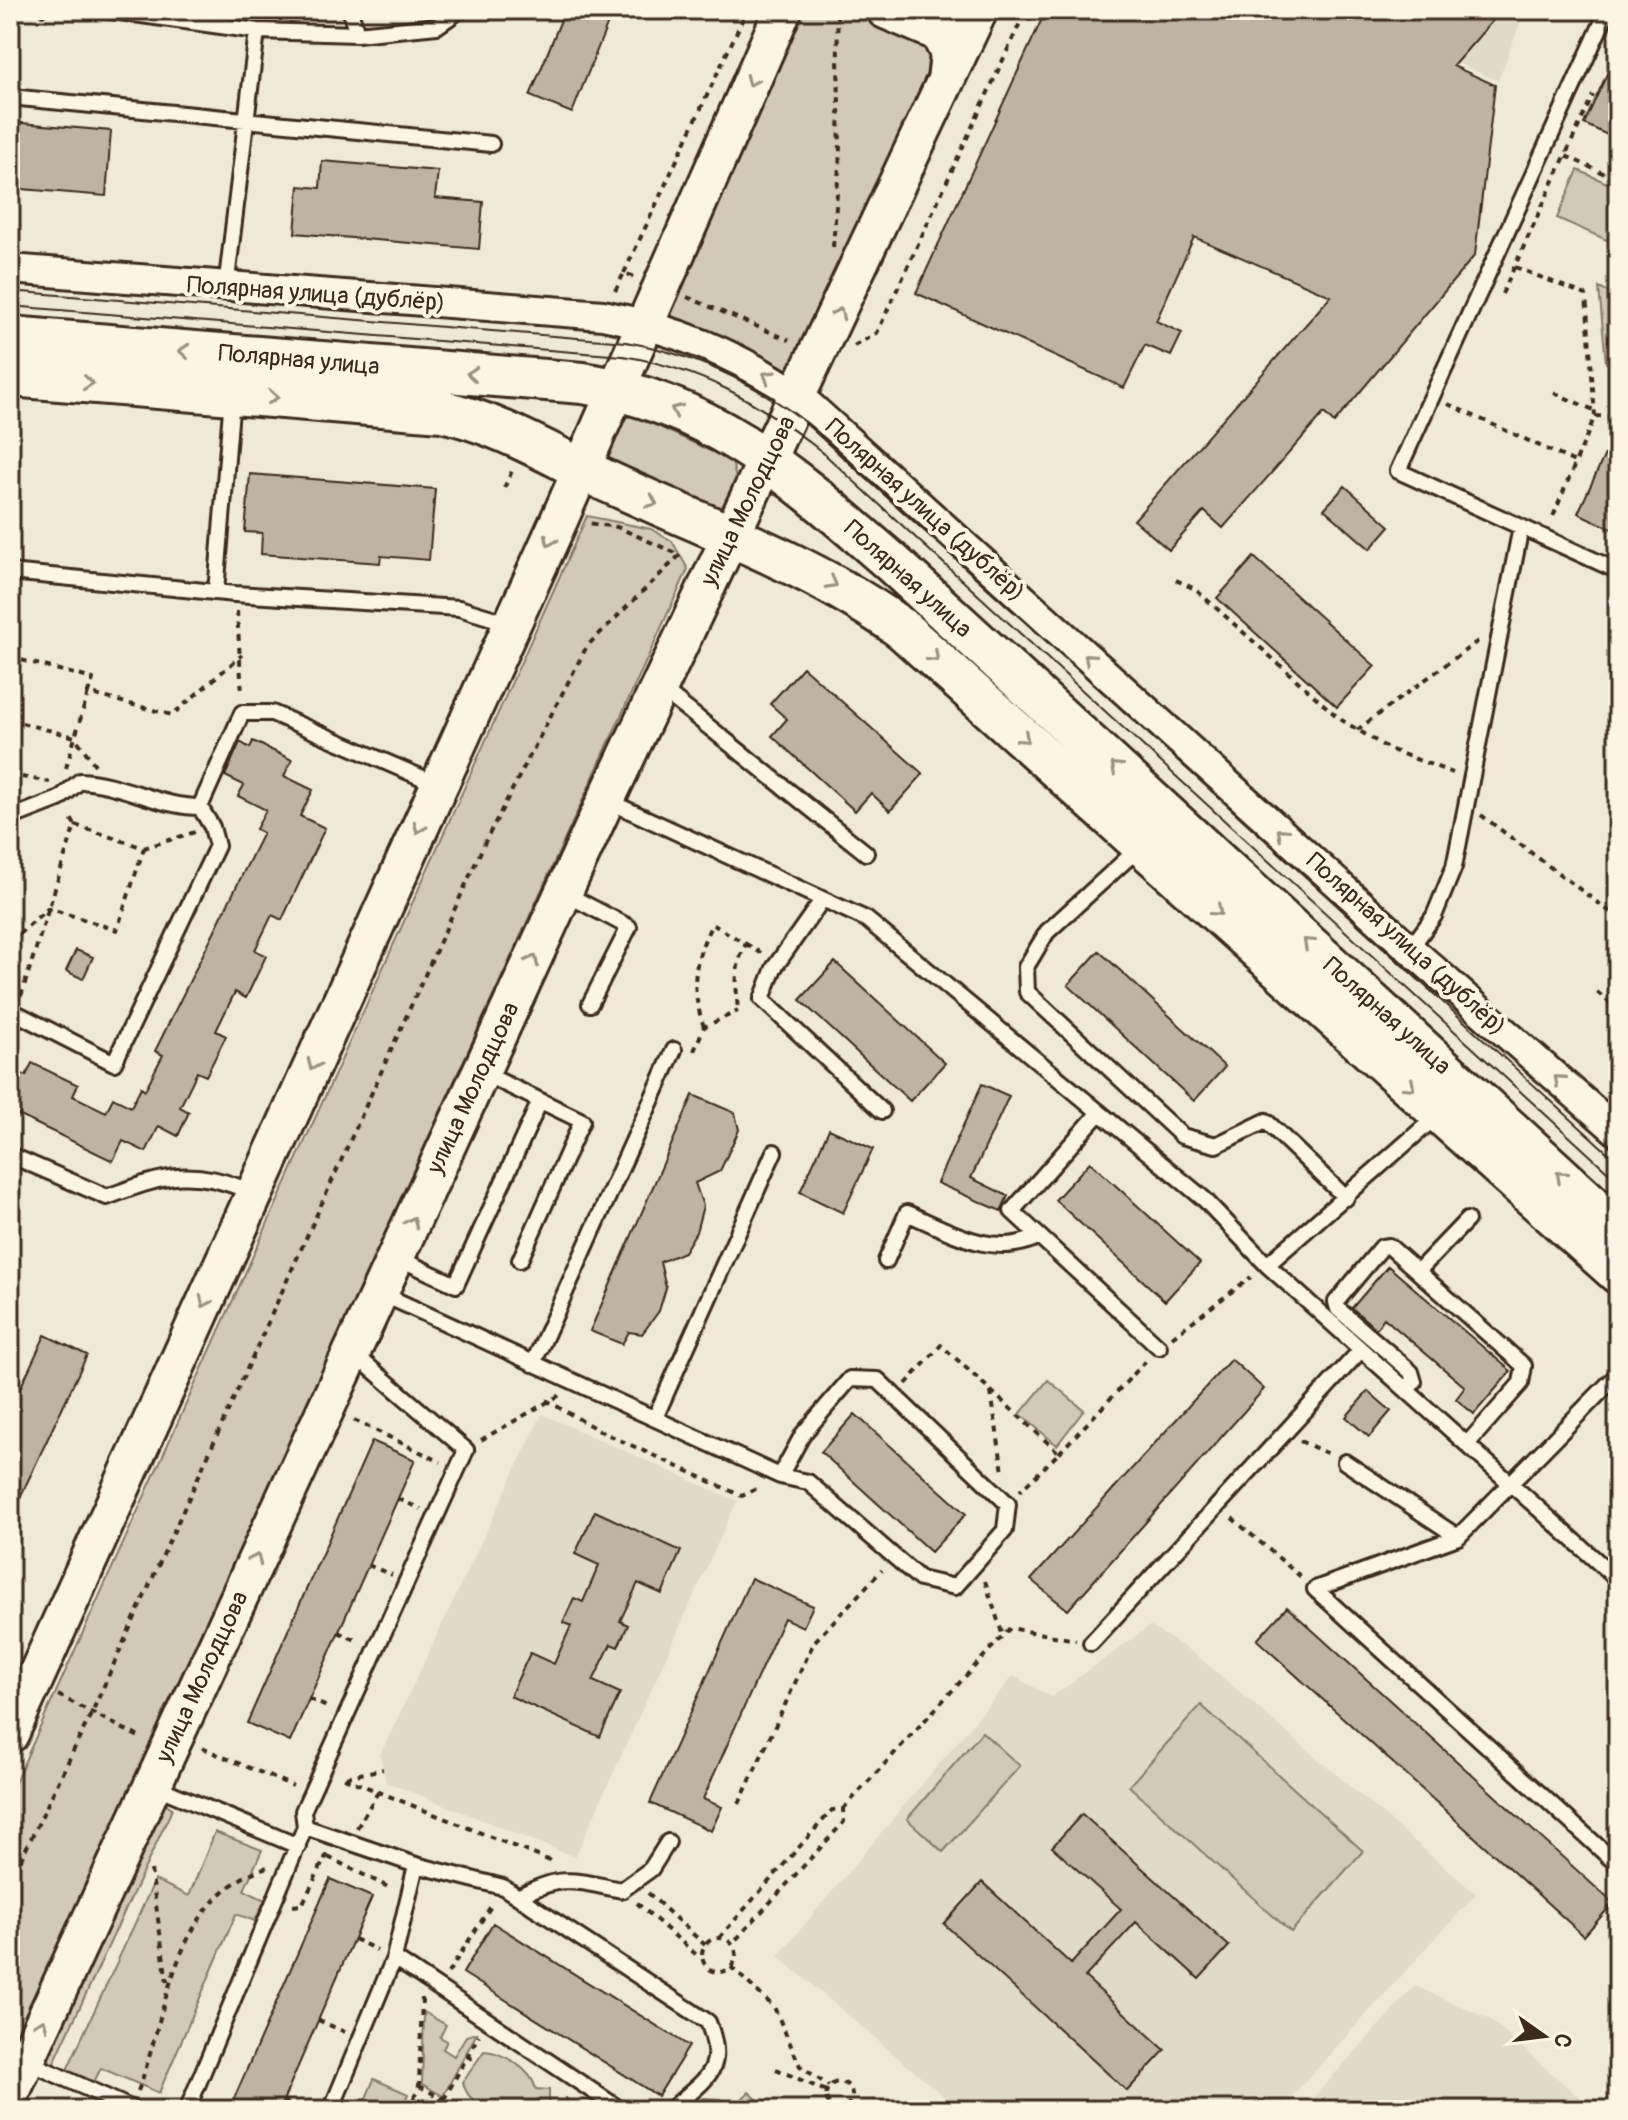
<svg xmlns="http://www.w3.org/2000/svg" width="1628" height="2120" viewBox="0 0 1628 2120" font-family="Pangolin,sans-serif">
<style>
.built{fill:#e1d9c9}
.green{fill:#d2c9ba;stroke:#867a6c;stroke-width:2}
.building{fill:#beb3a4;stroke:#3b2a1e;stroke-width:2}
.lines{fill:none;stroke-linecap:round;stroke-linejoin:round}
.service-casing{stroke:#3b2a1e;stroke-width:20}
.minor-casing{stroke:#3b2a1e;stroke-width:34}
.tertiary-casing{stroke:#3b2a1e;stroke-width:42}
.secondary-casing{stroke:#3b2a1e;stroke-width:46}
.path{stroke:#3b2a1e;stroke-width:4;stroke-dasharray:6 6;stroke-linecap:butt}
.service{stroke:#fcf5e5;stroke-width:14}
.minor{stroke:#fcf5e5;stroke-width:28}
.tertiary{stroke:#fcf5e5;stroke-width:36}
.secondary{stroke:#fcf5e5;stroke-width:40}
.tram{stroke:#3b2a1e;stroke-width:2}
.oneway{stroke:#9c9082}
.labels{text-anchor:middle;dominant-baseline:central;stroke-width:8;stroke-linejoin:round;paint-order:stroke}
.street-label{font-size:24px;fill:#3b2a1e;stroke:#fcf5e5}
</style>
<rect width="100%" height="100%" fill="#f0e9d9"/>
<filter id="ink" filterUnits="userSpaceOnUse"><feTurbulence type="fractalNoise" baseFrequency=".0125" numOctaves="2"/><feDisplacementMap in="SourceGraphic" scale="16" xChannelSelector="R" yChannelSelector="G"/><feConvolveMatrix kernelMatrix="1 2 1 2 8 2 1 2 1" color-interpolation-filters="sRGB"/></filter>
<g filter="url(#ink)">
<path class="built" d="M1337,10H1525L1498,81Z
M542,1414L737,1501L575,1857L386,1782L380,1755Z
M1150,1626L1195,1654L1476,1894L1279,2110H960L778,1956L1013,1676L1052,1697Z
M1415,1986L1489,2019L1594,2110H1302Z"/>
<path class="green" d="M802,10H958L793,366L785,369L677,319L672,316L670,300Z
M1578,170L1618,188V245L1557,218Z
M1599,288L1618,297V368L1606,363Z
M636,416L732,461L737,484L725,505L715,510L608,462V445L622,418Z
M587,516L651,529L672,541L688,569L10,2055V1794Z
M1048,1380L1084,1410L1057,1445L1020,1414Z
M1201,1705L1363,1851L1291,1932L1129,1786Z
M982,1732L1020,1766L943,1852L907,1819Z
M166,1804L172,1808L170,1814L52,2067L48,2056L159,1808Z
M215,1832L262,1850L244,1890L265,1900L255,1921L236,1914L159,2093L101,2068L93,2084L66,2072L155,1880L189,1896Z
M424,2012L446,2025L440,2037L447,2041L443,2049L454,2056L466,2036L477,2033L443,2096L422,2084Z
M484,2051C503,2052 531,2069 536,2089L549,2090V2104L553,2110C522,2110 471,2120 463,2082Z
M374,2079L408,2094L401,2110H361Z
M749,2092L759,2101L749,2110H691L704,2098L721,2099L731,2109Z"/>
<path class="building" d="M565,10H613L572,113L530,96Z
M1046,10H1502L1453,66L1495,85L1475,255L1334,423L1324,413L1223,528L1204,511L1169,550L1134,520L1331,296L1194,237L1156,321L1182,333L1171,356L1145,345L1124,388L916,293Z
M1618,50V140L1584,124Z
M10,122L111,131L106,196L10,188Z
M322,161L438,171L435,198L483,202L479,249L295,233L299,186L320,188Z
M1618,426V532L1578,513Z
M250,474L435,489L429,560L381,556L380,563L261,554L262,533L245,532Z
M1345,486L1390,526L1370,549L1324,509Z
M1254,557L1375,666L1337,707L1217,598Z
M803,667L923,774L890,811L871,793L855,811L772,736L787,719L770,704Z
M253,741L292,760L284,776L313,790L300,816L325,828L282,920L272,915L255,950L266,956L246,998L235,992L216,1031L226,1036L206,1076L197,1072L180,1107L189,1112L178,1136L159,1126L146,1152L123,1141L113,1161L10,1111V1068L26,1076L32,1063L78,1085L73,1096L106,1112L113,1098L131,1107L141,1087L145,1090L163,1055L155,1051L263,833L256,829L266,810L238,796L244,785L225,776L240,742L250,748Z
M76,950L93,957L83,979L66,971Z
M1099,951L1225,1067L1194,1101L1068,985Z
M835,962L945,1063L910,1101L800,1000Z
M982,1084L1009,1096L971,1178L1008,1196L1001,1211L937,1183Z
M693,1095L735,1113L739,1130L720,1171L695,1183L703,1206L696,1232L684,1252L660,1262L666,1288L659,1311L642,1334L629,1332L622,1344L590,1331Z
M829,1129L873,1149L843,1213L800,1192Z
M1090,1162L1200,1263L1165,1301L1055,1200Z
M1388,1266L1511,1371L1474,1414L1456,1399L1465,1387L1384,1318L1376,1329L1352,1308Z
M45,1335L87,1355L10,1519V1410Z
M1231,1359L1264,1389L1068,1610L1031,1580Z
M1368,1391L1391,1411L1369,1437L1346,1417Z
M855,1414L966,1514L931,1552L821,1452Z
M372,1441L415,1460L290,1742L247,1723Z
M595,1511L681,1551L662,1594L638,1583L620,1621L628,1625L618,1647L611,1644L593,1681L620,1693L600,1737L510,1696L530,1653L554,1664L571,1626L563,1622L574,1598L583,1602L599,1565L575,1554Z
M751,1578L813,1606L803,1627L784,1618L703,1799L722,1807L711,1831L650,1803Z
M1287,1607L1613,1903L1584,1936L1257,1640Z
M1082,1814L1229,1946L1199,1979L1136,1922L1085,1977L1165,2050L1127,2091L944,1924L982,1882L1071,1964L1121,1909L1052,1847Z
M330,1879L372,1897L279,2110H229Z
M493,1923L689,2046L658,2096L463,1973Z"/>
<g class="lines">
<g class="service-casing">
<path id="service" d="M105,10L257,31
M350,10L357,34L437,26L460,10
M1608,10L1398,471L1618,571
M10,97L491,144
M226,288L257,31L357,34
M10,572L235,594L459,608L512,624
M216,592L232,397
M659,687L866,853
M606,800L866,919L1204,1199L1267,1265L1618,1580
M200,807L242,713H272L439,785
M10,818L59,799L80,781C123,783 158,807 200,807
M1140,847L1047,932L1026,967L1027,992L1182,1136L1216,1145L1266,1121L1346,1198
M564,893L629,927L590,1004
M822,900L774,968L762,999L882,1111
M1410,949L1434,916L1454,867L1521,527
M10,1010L114,1063L217,846L212,827L200,807
M481,1072L582,1121L520,1260
M1099,1113L1012,1211L1159,1347
M10,1155L107,1197C168,1174 192,1167 254,1193
M396,1257L456,1285L540,1101
M886,1261L907,1213C949,1231 995,1260 1039,1236
M1267,1265L1439,1114
M1419,1270L1467,1220
M380,1293L780,1476
M533,1364L674,1050
M1618,1374L1458,1537L1315,1589L1618,1865
M850,1379L878,1380L1008,1504L1005,1530L955,1587L920,1579L808,1482L780,1476L803,1434Z
M1407,1390L1414,1382L1411,1372L1338,1309L1336,1302L1382,1247L1389,1246L1524,1366L1521,1383L1468,1443
M655,1418L774,1152
M1345,1462L1458,1537
M1091,1643L1360,1351
M152,1785L298,1846
M305,1827L303,1811L466,1450L352,1352
M518,1897C563,1873 574,1881 622,1890L651,1869L668,1842
M394,1958L621,2110
M26,2061L135,2110
M187,2110L305,1827L416,1865L503,1887L708,2022C728,2072 705,2078 671,2110
M331,2110L394,1958L416,1865"/>
</g>
<g class="minor-casing">
<path id="minor" d="M10,269L603,315C676,329 738,355 800,397L1410,949L1618,1132"/>
</g>
<g class="tertiary-casing">
<path id="tertiary" d="M885,10L939,33L949,54L946,80
M10,1734L560,518L783,10
M10,2095L606,800L979,10"/>
</g>
<g class="secondary-casing">
<path id="secondary" d="M10,337L583,383C714,404 793,477 890,561L1618,1229
M10,376L442,411C505,425 557,459 615,485C712,530 814,565 902,629L1618,1273"/>
</g>
<path class="path" d="M16,10L44,15L45,10
M1566,156L1618,180
M833,247L840,153L837,10
M1515,267L1586,295L1595,416L1552,519
M624,273L747,10
M1618,284V286
M615,291L624,273L635,277
M1502,294L1593,95
M687,297L789,340
M854,346L877,333L1026,10
M1554,393L1594,410
M1448,404L1577,463
M1595,416L1618,417
M504,488L513,469
M1176,580L1195,589L1340,719L1389,749L1453,773
M237,611L242,694
M10,657L93,679L88,693L172,715L242,655
M10,720L75,737L95,765
M1357,730L1478,641
M66,768L88,693
M10,775L50,782
M1481,815L1618,918
M75,825L144,848L195,832
M10,942L48,908L117,930L144,848
M746,944L761,953
M1597,992L1618,1010
M21,996L75,825L69,815
M704,1027C690,986 693,962 712,924L746,944C734,965 736,987 738,1011
M694,1051L704,1027L738,1011
M1172,1337L1251,1277
M906,1384L941,1345L1059,1453L1020,1491
M991,1392L1003,1472
M546,1400L600,1431L742,1496L760,1487
M354,1420L441,1462
M481,1440L560,1395
M1300,1441L1329,1454
M1059,1453L1148,1359
M398,1499L421,1509
M1232,1518L1301,1577
M368,1565L392,1575
M985,1581L1003,1636
M338,1632L358,1641
M58,1695L143,1739
M309,1699L329,1708
M202,1748L293,1786
M346,1777L383,1769
M344,1778L553,1862
M739,1804L814,1642L882,1570
M843,1809L1010,1628L1076,1640
M357,1828L378,1792
M328,1857L392,1889
M151,1870L167,1982
M10,1882L93,1710L485,842L587,646L680,555L617,527L588,523
M648,1893L705,1945
M637,1903L700,1958
M293,1906L302,1905L328,1852
M719,1938L832,1810L843,1809L844,1822L732,1944
M702 1955a17 17 0 1 1 34 0a17 17 0 1 1-34 0Z
M354,1939L377,1950
M731,1967L774,2007L800,2066L829,2086
M448,1973L493,1903
M318,2020L345,2032
M467,2056L476,2061
M776,2069L826,2091
M826 2095a13 13 0 1 1 26 0a13 13 0 1 1-26 0Z
M419,2086L464,2110
M138,2091C168,2012 172,1898 267,1867
M283,2101L304,2110
M537,2103L549,2110
M409,2110L419,2086L422,1998
M424,2110H438
M438,2110L479,2035
M560,2110L567,2098"/>
<use href="#service" class="service"/>
<use href="#minor" class="minor"/>
<use href="#tertiary" class="tertiary"/>
<use href="#secondary" class="secondary"/>
<path class="tram" d="M10,291L626,342C700,355 771,390 827,440L1618,1162
M10,306L623,356C702,369 759,402 821,451L1618,1181"/>
</g>
<defs><path id="oneway-chevron" d="M-2-3.5L2.5 0L-2 3.5" fill="none" stroke-width="1.6" stroke-linecap="round" stroke-linejoin="round" transform="scale(2)"/></defs>
<g class="oneway">
<use href="#oneway-chevron" transform="translate(751 81) rotate(114)"/>
<use href="#oneway-chevron" transform="translate(839 313) rotate(-65)"/>
<use href="#oneway-chevron" transform="translate(184 351) rotate(-175)"/>
<use href="#oneway-chevron" transform="translate(472 374) rotate(-175)"/>
<use href="#oneway-chevron" transform="translate(768 376) rotate(-148)"/>
<use href="#oneway-chevron" transform="translate(88 383) rotate(5)"/>
<use href="#oneway-chevron" transform="translate(273 397) rotate(4)"/>
<use href="#oneway-chevron" transform="translate(676 410) rotate(-155)"/>
<use href="#oneway-chevron" transform="translate(652 502) rotate(24)"/>
<use href="#oneway-chevron" transform="translate(550 541) rotate(114)"/>
<use href="#oneway-chevron" transform="translate(832 583) rotate(28)"/>
<use href="#oneway-chevron" transform="translate(934 657) rotate(42)"/>
<use href="#oneway-chevron" transform="translate(1089 658) rotate(-138)"/>
<use href="#oneway-chevron" transform="translate(1024 738) rotate(42)"/>
<use href="#oneway-chevron" transform="translate(1116 767) rotate(-138)"/>
<use href="#oneway-chevron" transform="translate(419 828) rotate(114)"/>
<use href="#oneway-chevron" transform="translate(1282 833) rotate(-138)"/>
<use href="#oneway-chevron" transform="translate(1217 911) rotate(42)"/>
<use href="#oneway-chevron" transform="translate(1308 943) rotate(-138)"/>
<use href="#oneway-chevron" transform="translate(533 960) rotate(-65)"/>
<use href="#oneway-chevron" transform="translate(313 1065) rotate(114)"/>
<use href="#oneway-chevron" transform="translate(1559 1080) rotate(-139)"/>
<use href="#oneway-chevron" transform="translate(1410 1086) rotate(42)"/>
<use href="#oneway-chevron" transform="translate(1561 1176) rotate(-137)"/>
<use href="#oneway-chevron" transform="translate(412 1222) rotate(-65)"/>
<use href="#oneway-chevron" transform="translate(205 1302) rotate(115)"/>
<use href="#oneway-chevron" transform="translate(256 1559) rotate(-65)"/>
<use href="#oneway-chevron" transform="translate(42 2024) rotate(-65)"/>
</g>
</g>
<g class="labels">
<g class="street-label">
<text transform="translate(316 294) rotate(4)">Полярная улица (дублёр)</text>
<text transform="translate(299 360) rotate(5)">Полярная улица</text>
<text transform="translate(748 501) rotate(-64)">улица Молодцова</text>
<text transform="translate(925 510) rotate(42)">Полярная улица (дублёр)</text>
<text transform="translate(908 579) rotate(42)">Полярная улица</text>
<text transform="translate(1406 944) rotate(42)">Полярная улица (дублёр)</text>
<text transform="translate(1387 1016) rotate(42)">Полярная улица</text>
<text transform="translate(473 1088) rotate(-65)">улица Молодцова</text>
<text transform="translate(202 1677) rotate(-65)">улица Молодцова</text>
</g>
</g>
<rect width="1628" height="2120" fill="none" stroke="#fcf5e5" stroke-width="40"/>
<rect x="20" y="20" width="1588" height="2080" fill="none" stroke="#3b2a1e" stroke-width="3" filter="url(#ink)"/>
<g transform="translate(1544 2036) rotate(104)" stroke="#fcf5e5" stroke-width="6" paint-order="stroke">
<path d="M0-6L14 30L0 20L-14 30Z" fill="#3b2a1e"/>
<text y="-12" font-size="22" font-weight="bold" text-anchor="middle" fill="#3b2a1e">С</text>
</g>
</svg>
